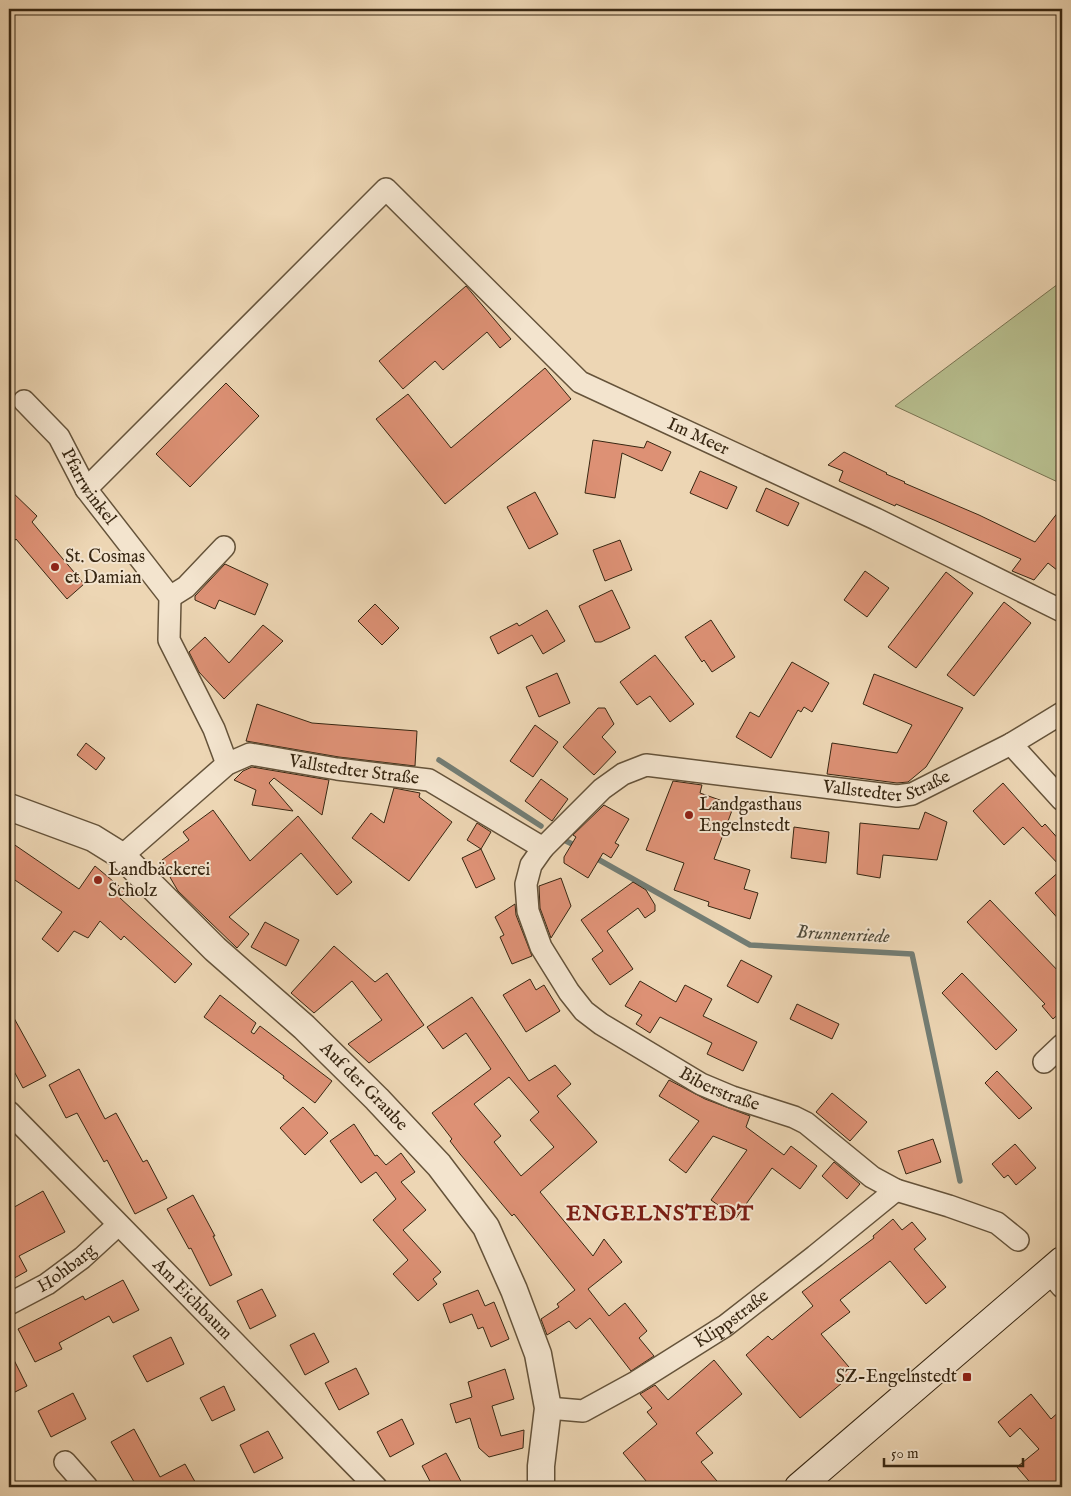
<svg xmlns="http://www.w3.org/2000/svg" width="1071" height="1496" viewBox="0 0 1071 1496" font-family="'IM FELL English',serif">
<style>
.green{fill:#b7be8e;stroke:#787250}
.lines{fill:none;stroke-linecap:round;stroke-linejoin:round}
.stream{stroke:#737d74;stroke-width:5.5}
.building{fill:#dd9175;stroke:#382712;fill-rule:evenodd}
.minor-casing{stroke:#65533a;stroke-width:24}
.tertiary-casing{stroke:#65533a;stroke-width:29}
.secondary-casing{stroke:#382712;stroke-width:30}
.minor{stroke:#f3e4ce;stroke-width:21}
.tertiary{stroke:#f3e4ce;stroke-width:26}
.secondary{stroke:#f3e4ce;stroke-width:28}
.poi-dot{fill:#8f2418;stroke:#f3e4ce;stroke-width:2}
.labels{text-anchor:middle;dominant-baseline:central;stroke-width:4;stroke-linejoin:round;paint-order:stroke}
.street-label{font-size:18px;fill:#382712;stroke:#f3e4ce}
.poi-label{font-size:18px;fill:#382712;stroke:#f3e4ce;text-anchor:start}
.water-label{font-size:19px;font-style:italic;fill:#514b3b;stroke:#f3e4ce}
.district-label{font-size:22px;font-weight:bold;letter-spacing:1px;fill:#7a1f14;stroke:#f3e4ce}
</style>
<rect width="100%" height="100%" fill="#edd6b4"/>
<filter id="stains"><feTurbulence type="fractalNoise" baseFrequency=".004" numOctaves="4"/><feColorMatrix values="0 0 0 0 .2 0 0 0 0 .09 0 0 0 0 .02 0 0 0 .5 -.17"/></filter>
<radialGradient id="worn" r=".72"><stop offset=".6" stop-color="#630" stop-opacity="0"/><stop offset="1" stop-color="#630" stop-opacity=".3"/></radialGradient>
<path class="green" d="M1062,281V484L895,406Z"/>
<g class="lines">
<path class="stream" d="M439,760L541,826
M566,841L578,847
M594,857L750,945L912,954L960,1181"/>
</g>
<path class="building" d="M466,286L511,339L500,348L487,332L443,370L435,361L403,389L379,361Z
M545,368L571,399L445,504L376,419L408,394L451,448Z
M226,383L259,416L190,487L156,454Z
M593,440L644,448L647,441L671,452L662,471L622,453L615,498L585,493Z
M844,452L887,473L886,474L905,482L904,483L979,515L1035,542L1062,507V574L1048,563L1034,580L1012,571L1021,559L934,520L896,504L895,506L839,481L843,471L828,465Z
M700,471L737,487L727,509L690,493Z
M766,488L799,503L788,526L756,511Z
M9,489L37,516L32,522L84,584L67,599L16,539L9,547Z
M535,492L558,534L529,549L507,507Z
M620,540L632,570L605,581L593,550Z
M225,564L268,584L255,615L219,600L215,609L195,600V596Z
M865,571L889,588L867,617L844,600Z
M946,572L973,593L916,668L888,647Z
M612,590L630,628L601,642H595L579,606Z
M1004,602L1031,623L974,696L947,675Z
M375,604L399,628L382,645L358,621Z
M547,610L565,641L543,654L532,635L498,654L490,637L517,623L519,626Z
M711,620L735,657L712,672L704,660L702,662L685,637Z
M263,625L283,641L224,699L199,672L189,652L205,637L229,663Z
M655,655L694,704L670,722L650,696L637,705L620,682Z
M792,662L829,683L812,712L804,707L801,712L798,710L771,758L736,737L750,712L759,717Z
M557,673L570,703L539,717L526,687Z
M874,674L963,708L926,767L908,782L897,783L827,774L832,743L897,753L912,725L863,704Z
M257,704L312,723L417,731L415,766L339,757L246,741Z
M598,708H605L614,724L602,737L616,752L594,775L563,747Z
M535,725L558,742L533,777L510,761Z
M86,743L105,758L96,770L77,755Z
M252,767L329,780L322,815L274,778L269,783L293,811L252,805L256,790L234,780L243,771Z
M541,779L568,799L552,821L525,801Z
M673,781L702,785L700,793L734,805L714,859L750,870L744,889L758,893L750,919L708,906L709,902L674,890L684,863L646,850Z
M1003,783L1042,827L1045,824L1062,843V868L1023,827L1004,845L973,811Z
M394,788L420,793L419,797L452,822L409,881L352,838L371,813L384,823Z
M604,805L629,819L615,843L619,845L611,858L603,853L588,878L564,863V857L576,837L573,835Z
M213,810L250,861L298,816L352,882L337,895L301,853L229,917L249,934L237,948L178,891L171,879L162,860L189,840L183,832Z
M925,812L947,822L937,860L883,855L880,878L857,874L860,823L919,829Z
M477,823L491,832L481,849L467,840Z
M794,827L829,832L826,863L791,858Z
M9,841L79,889L95,866L126,892L120,898L192,964L175,983L124,936L121,940L100,921L88,938L74,931L58,952L42,939L62,912L9,876Z
M481,849L495,879L476,888L462,858Z
M1062,869V923L1035,893Z
M561,878L571,906L551,938L540,908L539,886Z
M633,882L646,890L655,905V911L645,918L638,908L607,931L633,969L610,985L592,959L603,951L581,920Z
M990,900L1062,975V1011L1053,1019L1042,1006L1045,1004L967,922Z
M515,904L516,915L532,956L512,964L500,937L504,935L495,917Z
M265,922L299,940L286,966L251,947Z
M334,946L375,982L387,973L424,1025L369,1063L348,1044L382,1020L352,981L314,1013L291,993Z
M741,960L772,976L758,1003L727,986Z
M962,973L1017,1030L996,1050L942,993Z
M530,979L536,990L544,985L560,1011L526,1032L503,995Z
M640,981L676,1002L685,985L712,999L703,1016L757,1042L743,1071L707,1054L712,1043L660,1017L650,1033L636,1024L642,1015L625,1006Z
M220,995L256,1023L251,1032L254,1034L260,1026L332,1081L315,1103L283,1078L284,1076L204,1017Z
M472,997L529,1081L555,1065L571,1084L557,1096L597,1142L540,1192L593,1256L604,1239L622,1262L588,1289L609,1316L625,1303L647,1331L639,1338L654,1356L631,1371L590,1318L576,1329L569,1321L547,1335L541,1319L559,1307L557,1304L575,1290L514,1214L512,1216L460,1154L450,1141L452,1139L432,1113L491,1069L466,1033L443,1049L427,1027ZM509,1077L539,1112L530,1120L554,1147L521,1176L494,1142L501,1136L474,1104Z
M797,1004L839,1024L832,1039L790,1019Z
M9,1009L46,1076L23,1088L9,1062Z
M79,1069L105,1119L116,1113L143,1162L147,1160L167,1198L135,1214L107,1160L104,1162L77,1113L66,1118L49,1085Z
M997,1071L1032,1108L1019,1119L985,1083Z
M669,1080L705,1099L750,1116L746,1127L784,1155L791,1146L817,1166L800,1189L772,1168L736,1218L711,1200L747,1150L713,1136L686,1173L669,1160L699,1121L659,1096Z
M832,1093L867,1122L850,1141L816,1112Z
M303,1107L328,1133L305,1155L280,1128Z
M354,1124L375,1156L377,1155L386,1165L401,1153L415,1172L401,1182L426,1210L403,1230L441,1272L433,1279L437,1284L418,1301L393,1274L408,1260L373,1220L396,1199L376,1172L361,1183L330,1141Z
M933,1139L941,1162L906,1174L898,1151Z
M1015,1144L1036,1168L1016,1185L1008,1175L1004,1178L992,1164Z
M834,1162L860,1184L847,1199L822,1176Z
M43,1191L65,1232L19,1256L27,1271L9,1281V1210Z
M193,1195L215,1236H213L232,1275L210,1286L191,1248L189,1249L167,1209Z
M893,1219L902,1230L912,1222L926,1239L914,1249L946,1287L926,1304L890,1261L840,1300L850,1312L821,1334L854,1373L800,1418L746,1355L768,1336L772,1340L813,1306L802,1292L874,1238L873,1236Z
M123,1280L139,1310L113,1323L109,1316L59,1343L62,1349L35,1362L18,1329L83,1296L85,1300Z
M262,1289L276,1316L250,1329L237,1301Z
M478,1290L485,1306L494,1302L509,1339L491,1347L483,1327L478,1329L472,1314L450,1323L443,1304Z
M314,1333L329,1362L305,1375L290,1345Z
M171,1337L184,1364L147,1382L133,1356Z
M9,1350L27,1386L9,1395Z
M714,1360L742,1394L696,1433L713,1453L701,1462L722,1487H651L623,1453L657,1424L647,1412L652,1408L640,1394L655,1385L668,1400Z
M356,1368L369,1394L339,1410L325,1383Z
M505,1369L514,1399L492,1406L501,1436L524,1430L523,1448L489,1457L479,1448L470,1418L456,1423L450,1404L472,1397L468,1382Z
M224,1386L235,1410L212,1421L200,1398Z
M73,1393L86,1419L51,1437L38,1411Z
M1031,1394L1051,1419L1062,1409V1487H1034L1017,1467L1039,1449L1020,1428L1010,1437L998,1422Z
M402,1419L414,1444L390,1457L377,1432Z
M134,1429L160,1477L185,1464L198,1487H137L111,1442Z
M268,1431L283,1458L254,1473L240,1445Z
M446,1453L464,1487H433L422,1466Z"/>
<g class="lines">
<g class="minor-casing">
<g id="minor">
<path id="s1" d="M24,401L59,437L86,489L170,597L169,640L214,729L227,764"/>
<path id="s2" d="M86,489L386,189L580,382L876,519L1062,611"/>
<path d="M170,597L186,587L224,547"/>
<path d="M1011,744L1062,800"/>
<path id="s3" d="M543,848L531,865L526,884L528,911L541,947L569,992L584,1011L601,1024L701,1084L732,1097L794,1117L806,1123L872,1177L896,1190L949,1206L997,1223L1018,1240"/>
<path id="s4" d="M122,856L227,764L250,754L337,769L429,780L543,848L602,789L623,774L646,765L897,796L912,794L1011,744L1062,713"/>
<path d="M1044,1062L1062,1045"/>
<path id="s5" d="M9,1112L376,1487"/>
<path d="M1049,1272L1062,1287"/>
<path id="s6" d="M9,1304L47,1284L82,1258L118,1225"/>
<path id="s7" d="M548,1408L583,1411L636,1382L725,1326L815,1256L896,1190"/>
<path d="M65,1462L87,1487"/>
</g>
</g>
<g class="tertiary-casing">
<g id="tertiary">
<path id="s8" d="M9,807L93,838L122,856L215,949L304,1027L377,1099L439,1165L486,1227L514,1290L538,1354L548,1408L541,1466V1487"/>
</g>
</g>
<g class="secondary-casing">
<path id="secondary" d="M799,1487L1062,1261"/>
</g>
<use href="#minor" class="minor"/>
<use href="#tertiary" class="tertiary"/>
<use href="#secondary" class="secondary"/>
</g>
<g class="poi-dot">
<circle cx="55" cy="567" r="5"/>
<circle cx="689" cy="815" r="5"/>
<circle cx="98" cy="880" r="5"/>
<rect x="962" y="1372" width="10" height="10" rx="2.5"/>
</g>
<g class="labels">
<g class="street-label">
<text stroke="none"><textPath href="#s2" startOffset="828">Im Meer</textPath></text>
<text stroke="none"><textPath href="#s1" startOffset="108">Pfarrwinkel</textPath></text>
<text stroke="none"><textPath href="#s4" startOffset="270">Vallstedter Straße</textPath></text>
<text stroke="none"><textPath href="#s4" startOffset="856">Vallstedter Straße</textPath></text>
<text stroke="none"><textPath href="#s8" startOffset="458">Auf der Graube</textPath></text>
<text stroke="none"><textPath href="#s3" startOffset="340">Biberstraße</textPath></text>
<text stroke="none"><textPath href="#s6" startOffset="68">Hohbarg</textPath></text>
<text stroke="none"><textPath href="#s5" startOffset="262">Am Eichbaum</textPath></text>
<text stroke="none"><textPath href="#s7" startOffset="210">Klippstraße</textPath></text>
</g>
<g class="poi-label">
<text x="65" y="557">St. Cosmas<tspan x="65" dy="21">et Damian</tspan></text>
<text x="699" y="805">Landgasthaus<tspan x="699" dy="21">Engelnstedt</tspan></text>
<text x="108" y="870">Landbäckerei<tspan x="108" dy="21">Scholz</tspan></text>
<text x="957" y="1377" text-anchor="end">SZ-Engelnstedt</text>
</g>
<g class="water-label">
<text transform="translate(843 935) rotate(3)">Brunnenriede</text>
</g>
<g class="district-label">
<text x="660" y="1214">ENGELNSTEDT</text>
</g>
</g>
<rect width="1071" height="1496" fill="none" stroke="#edd6b4" stroke-width="30"/>
<rect x="10" y="10" width="1051" height="1476" fill="none" stroke="#382712" stroke-width="2.5"/>
<rect x="15" y="15" width="1041" height="1466" fill="none" stroke="#382712"/>
<path d="M884 1458v8h139v-8" fill="none" stroke="#382712" stroke-width="2.5"/>
<text x="891" y="1458" font-size="15" fill="#382712" stroke="#f3e4ce" stroke-width="4" paint-order="stroke">50 m</text>
<rect width="100%" height="100%" filter="url(#stains)"/>
<rect width="100%" height="100%" fill="url(#worn)"/>
</svg>
